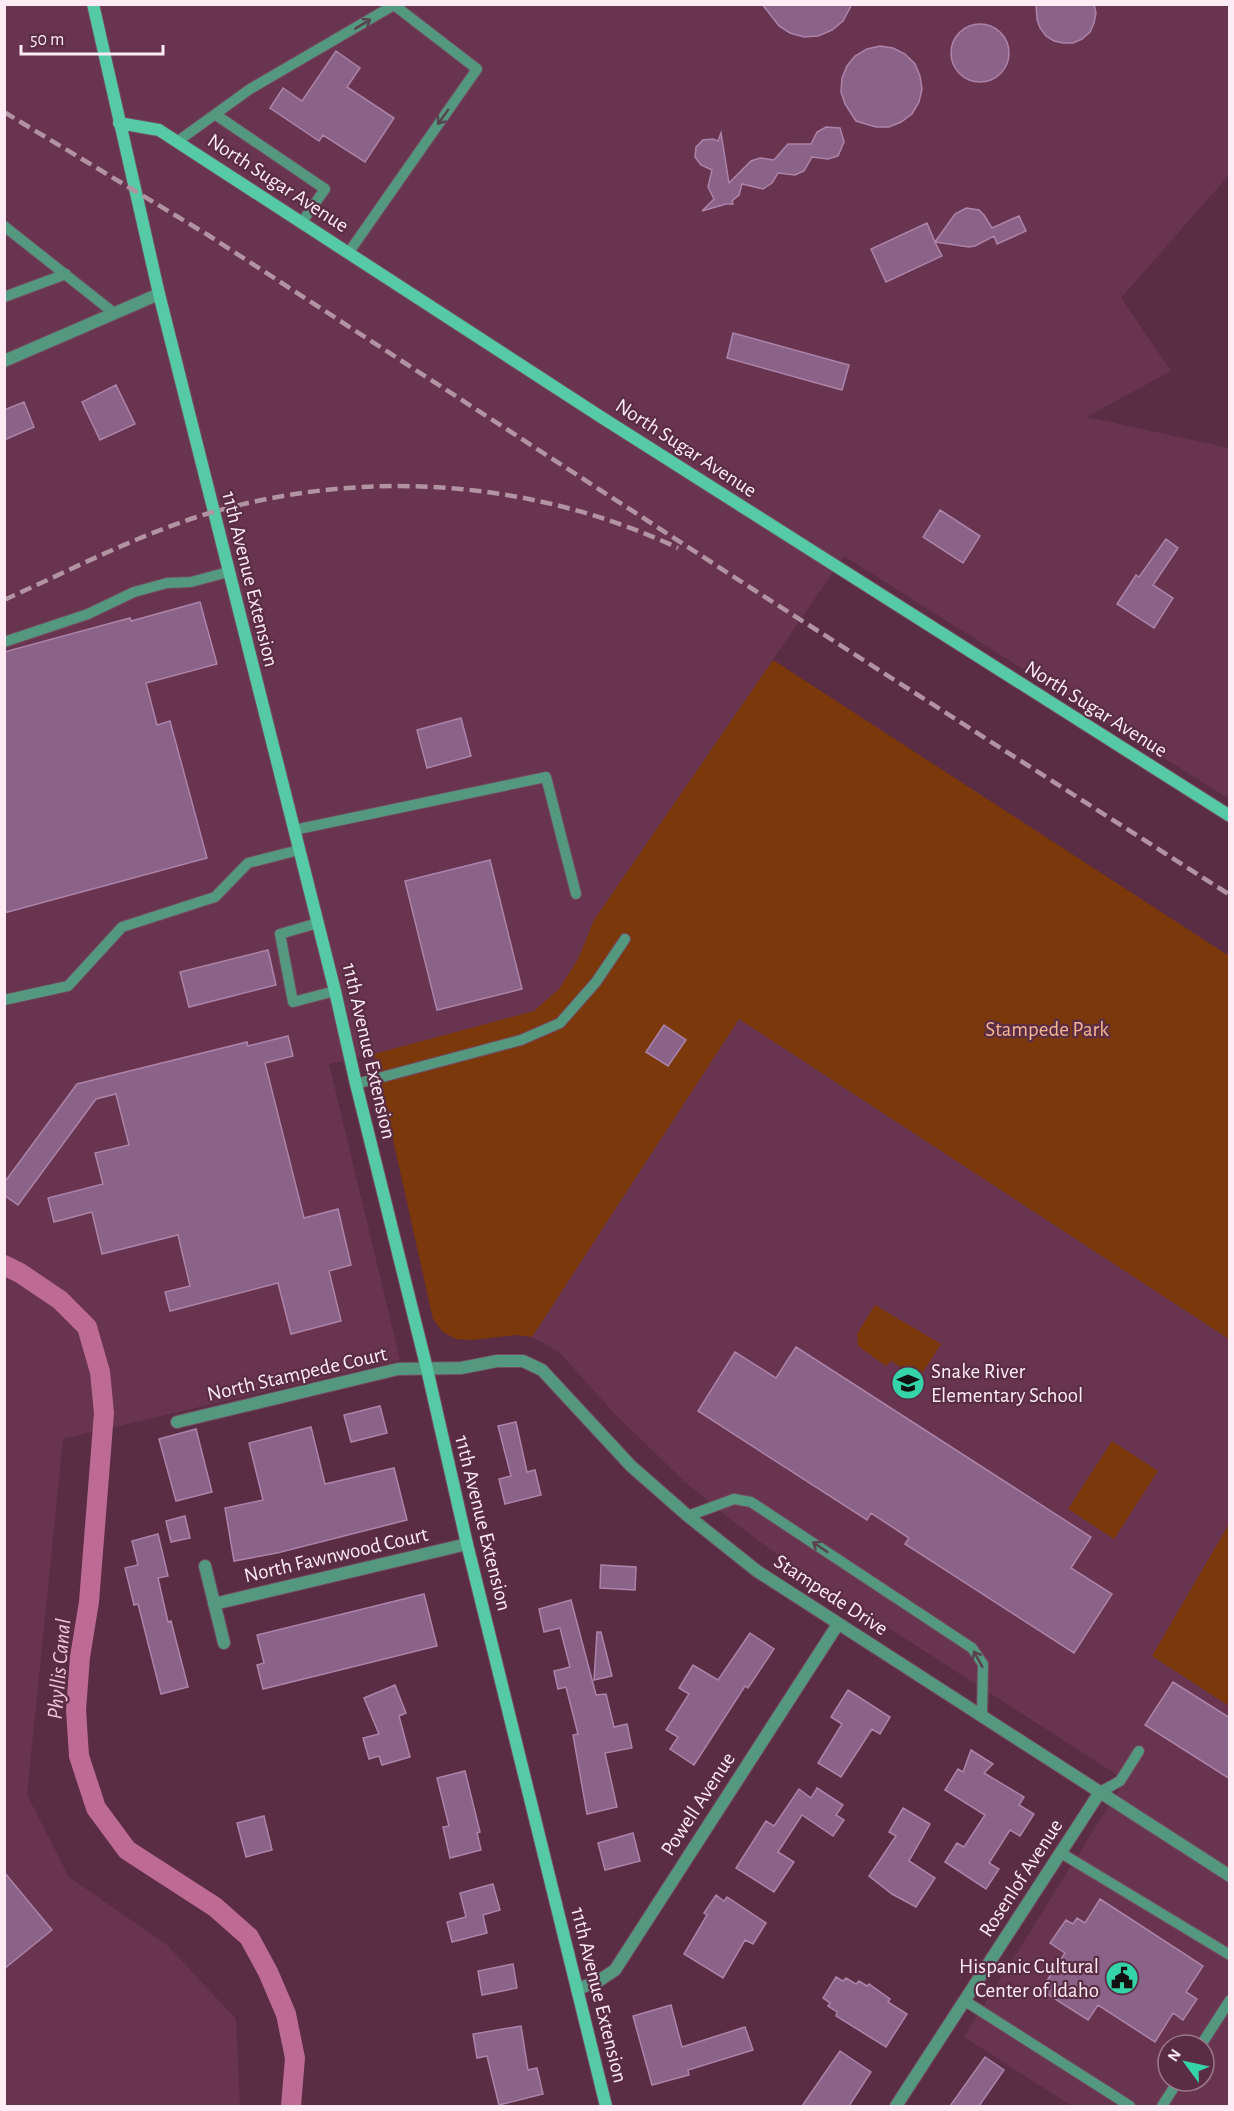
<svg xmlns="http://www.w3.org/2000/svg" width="1234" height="2111" viewBox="0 0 1234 2111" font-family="'Alegreya Sans',sans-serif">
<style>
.built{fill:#69344f;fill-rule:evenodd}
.green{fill:#7b390b}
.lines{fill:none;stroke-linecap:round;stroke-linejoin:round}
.canal{stroke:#bd6b94;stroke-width:20}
.building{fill:#8b6388;stroke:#ac83a9;stroke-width:1.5}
.lane-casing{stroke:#744b60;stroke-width:12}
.street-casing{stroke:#744b60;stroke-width:14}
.secondary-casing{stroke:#744b60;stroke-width:14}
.lane{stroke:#549880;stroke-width:10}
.street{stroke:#549880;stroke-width:12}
.secondary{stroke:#55caa5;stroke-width:12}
.rail{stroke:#b293a2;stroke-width:4.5;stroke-dasharray:12 6;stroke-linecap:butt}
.oneway{stroke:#594250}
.labels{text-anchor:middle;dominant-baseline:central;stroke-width:4.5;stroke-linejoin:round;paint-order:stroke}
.street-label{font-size:21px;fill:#feebf3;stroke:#5a2d44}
.park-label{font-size:21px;fill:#f4b492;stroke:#5a2d44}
.poi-label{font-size:21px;fill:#feebf3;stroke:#5a2d44;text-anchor:start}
.water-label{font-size:22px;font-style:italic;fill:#f4c7db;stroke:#5a2d44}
</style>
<rect width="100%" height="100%" fill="#5a2d44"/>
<path class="built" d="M5,5H1229V175L1121,298L1171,371L1087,417L1229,448V799L844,556L594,920L578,959L559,989L534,1011L374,1054L329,1064L400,1360L63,1439L27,1795L69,1877L167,1945L236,2019L240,2106H5Z
M739,1019L1229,1339V1524L1152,1656L1229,1706V2106H1072L964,2037L1125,1780L794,1567L735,1523L684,1481L614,1413L560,1353L532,1337ZM1168,2045H1204V2081H1168Z"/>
<path class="green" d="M773,660L1229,956V1339L739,1019L532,1337L516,1335L471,1340L456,1339L443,1332L433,1319L374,1054L534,1011L559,989L578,959L594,920Z
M875,1305L941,1344L919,1378L891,1361L886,1366L858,1346L857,1334Z
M1112,1441L1158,1471L1114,1539L1068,1509Z
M1229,1524V1706L1152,1656Z"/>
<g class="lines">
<path class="canal" d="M4,1265L20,1273L60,1300L87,1327L100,1372L104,1413L89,1602L80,1657L76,1710L79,1756L96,1808L127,1850L215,1907L249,1937L268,1972L286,2014L295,2058L291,2106"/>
</g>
<path class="building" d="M762,4H852L843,21L832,30L818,36L804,37L790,33L779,26Z
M1036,4H1094L1096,13L1094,23L1090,32L1082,39L1073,43H1063L1054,41L1046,36L1040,28L1037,19Z
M951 53a29 29 0 1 1 58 0a29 29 0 1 1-58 0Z
M880,46L893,48L905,54L915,64L920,76L922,89L919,102L912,114L901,122L889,127H876L856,121L845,104L841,92L842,78L847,66L855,56L867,49Z
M336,51L360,68L347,87L394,118L365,162L323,135L319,141L270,108L283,88L302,101Z
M826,127L840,128L844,142L838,156L828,159L812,157L804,171L795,175L778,173L772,183L763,189L742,184L739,195L732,201L733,204H726L702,211L714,199L708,187L712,170L701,165L695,157L696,147L703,140L713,139L718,141L721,133L729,183L751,161L760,158L774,160L788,144H811L817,132Z
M966,208L979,210L984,215L992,228L1019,216L1026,231L997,244L994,236L975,246L969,247L935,242L942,256L886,282L871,249L927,223L935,242L955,214Z
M733,333L849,365L842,390L727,358Z
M116,385L135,424L100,440L82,402Z
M24,402L34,427L4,440V410Z
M940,510L980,536L963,563L923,537Z
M1166,539L1178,548L1153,585L1173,598L1154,628L1117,604L1136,575L1139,577Z
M200,602L217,664L146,683L157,725L170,721L207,858L4,913V652L130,618L131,621Z
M461,718L471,756L427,768L417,730Z
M490,860L522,989L437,1010L405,881Z
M268,950L276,985L189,1007L180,972Z
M664,1025L686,1040L668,1066L646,1052Z
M288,1036L293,1056L265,1063L304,1218L338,1209L351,1265L329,1271L341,1321L291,1334L278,1283L170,1311L165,1292L190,1286L178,1235L102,1254L92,1212L54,1222L48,1198L103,1184L95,1153L129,1145L116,1094L96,1099L18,1205L4,1195V1183L77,1084L247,1042L248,1046Z
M796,1347L1091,1537L1071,1568L1112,1594L1074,1653L905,1544L909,1538L871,1513L867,1520L698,1411L735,1352L776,1378Z
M380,1406L387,1433L351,1442L344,1415Z
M516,1422L527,1472L535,1470L541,1495L505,1504L499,1479L511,1476L498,1426Z
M311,1427L325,1484L394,1468L407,1520L277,1553L234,1561L225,1508L263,1500L249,1443Z
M196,1429L212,1492L176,1501L159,1439Z
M185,1516L190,1538L171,1542L166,1521Z
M158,1534L168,1576L158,1578L168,1622L171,1621L188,1687L161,1694L138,1604L134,1605L125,1568L138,1565L132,1541Z
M601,1565L636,1567L635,1590L600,1588Z
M424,1594L437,1646L263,1689L257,1665L264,1663L257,1635Z
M571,1600L596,1695L606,1694L614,1727L627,1724L632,1748L605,1753L617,1807L587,1814L573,1735L578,1734L566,1687L558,1689L554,1671L570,1667L560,1628L544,1632L539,1609Z
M597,1632H601L612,1676L594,1680Z
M750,1633L774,1649L748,1688L745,1686L694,1765L670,1749L678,1737L666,1730L689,1694L679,1688L693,1665L718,1680Z
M1173,1682L1230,1718V1779L1145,1725Z
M395,1685L406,1713L399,1716L410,1757L382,1765L379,1756L369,1759L363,1738L379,1734L364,1698Z
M848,1690L890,1717L880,1734L872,1729L841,1777L818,1763L842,1724L831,1717Z
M971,1750L993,1764L984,1773L1024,1797L1019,1805L1034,1814L1020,1836L1010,1830L989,1863L999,1869L986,1889L945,1862L957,1843L964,1847L985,1815L945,1790L958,1769L963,1772Z
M465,1771L480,1832L477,1833L481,1850L450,1858L443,1827L449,1826L437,1778Z
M817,1788L843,1805L836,1815L844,1820L833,1836L802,1815L778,1852L794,1862L774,1892L736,1868L766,1821L774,1826L799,1789L811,1798Z
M903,1808L930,1824L909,1861L935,1878L916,1907L892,1894L869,1876L896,1836L889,1832Z
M264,1816L272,1850L246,1857L237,1823Z
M633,1833L640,1861L605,1870L598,1843Z
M4,1872L52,1930L4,1969Z
M493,1884L500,1910L483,1915L487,1933L452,1942L447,1922L466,1917L460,1893Z
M716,1895L724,1901L727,1897L766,1923L753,1944L745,1940L723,1978L684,1954L707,1915L704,1913Z
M1100,1899L1203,1966L1186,1992L1197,1999L1183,2020L1173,2013L1155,2042L1098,2005L1088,2020L1041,1990L1065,1953L1050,1943L1066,1920L1073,1924L1077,1918L1085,1923Z
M513,1964L517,1988L482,1995L478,1971Z
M836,1977L843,1981L846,1978L856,1984L859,1981L867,1986L869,1984L890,1999L888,2002L907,2014L886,2047L836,2016L837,2012L828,2006L830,2003L823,1998Z
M671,2005L682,2047L745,2027L753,2050L688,2070L689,2075L652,2085L633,2016Z
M521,2026L528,2070L537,2068L543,2094L499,2105L487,2056L477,2058L473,2034Z
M840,2051L871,2072L849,2106H802Z
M985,2057L1004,2070L979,2106H950Z"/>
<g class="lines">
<g class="lane-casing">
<path id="lane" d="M216,115L325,189L302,222
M178,141L250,89L394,5L477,69L349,252
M4,226L114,313
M4,297L66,274
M4,642L88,614L134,592L167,583L191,582L228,572
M294,830L546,777L576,894
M318,923L280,934L293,1002L335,991
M4,1000L68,986L122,927L215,897L248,863L299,850
M356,1084L521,1040L560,1023L596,982L625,939
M688,1516L734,1499L751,1502L972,1648L983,1664L982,1716
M1100,1792L1120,1781L1139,1751
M1061,1853L1230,1955
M965,2001L1130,2106
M1201,2045L1230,2000
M1162,2106L1178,2081"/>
</g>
<g class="street-casing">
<path id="street" d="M4,361L159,294
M177,1422L398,1369L461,1368L497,1361H523L542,1370L631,1466L688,1516L757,1571L1230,1876
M205,1566L224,1643
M214,1604L467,1544
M577,1989L597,1982L615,1970L838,1624
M896,2106L1100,1792"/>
</g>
<g class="secondary-casing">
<path id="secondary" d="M93,4L159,294L335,991L356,1084L427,1369L467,1544L606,2106
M119,123L159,130L601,417L1230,816"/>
</g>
<use href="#lane" class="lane"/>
<use href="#street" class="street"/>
<use href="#secondary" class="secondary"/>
<path class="rail" d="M4,112L208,235L751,588L1230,895
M4,600C73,569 141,533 213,512C367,468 533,480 678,548"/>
</g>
<defs><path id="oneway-shaft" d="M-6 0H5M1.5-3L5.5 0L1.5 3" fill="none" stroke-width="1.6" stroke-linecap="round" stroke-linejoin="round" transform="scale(1.5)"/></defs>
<g class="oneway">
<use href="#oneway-shaft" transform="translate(363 24) rotate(-31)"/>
<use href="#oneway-shaft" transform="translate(443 117) rotate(125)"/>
<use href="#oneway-shaft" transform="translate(820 1547) rotate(-146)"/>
<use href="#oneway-shaft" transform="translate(978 1659) rotate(-119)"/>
</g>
<defs>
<g id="school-disc" transform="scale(1.725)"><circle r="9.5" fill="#34d4a8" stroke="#5a2d44"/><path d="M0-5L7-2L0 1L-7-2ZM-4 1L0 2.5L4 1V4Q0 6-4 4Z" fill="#111"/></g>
<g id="civic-disc" transform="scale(1.725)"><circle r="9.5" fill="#34d4a8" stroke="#5a2d44"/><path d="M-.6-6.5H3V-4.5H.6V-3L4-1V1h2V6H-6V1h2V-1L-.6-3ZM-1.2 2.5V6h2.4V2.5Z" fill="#111"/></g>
</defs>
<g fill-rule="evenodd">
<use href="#school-disc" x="908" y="1383"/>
<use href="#civic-disc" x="1122" y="1978"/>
</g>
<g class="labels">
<g class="street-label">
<text transform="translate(278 183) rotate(33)">North Sugar Avenue</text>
<text transform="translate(686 448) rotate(33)">North Sugar Avenue</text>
<text transform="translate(250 579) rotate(76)">11th Avenue Extension</text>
<text transform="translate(1096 709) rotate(32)">North Sugar Avenue</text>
<text transform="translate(369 1051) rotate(77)">11th Avenue Extension</text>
<text transform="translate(297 1374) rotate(-13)">North Stampede Court</text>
<text transform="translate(483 1523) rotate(76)">11th Avenue Extension</text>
<text transform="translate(336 1555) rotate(-13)">North Fawnwood Court</text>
<text transform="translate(831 1595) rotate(33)">Stampede Drive</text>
<text transform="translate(698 1804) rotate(-57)">Powell Avenue</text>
<text transform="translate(1021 1878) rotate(-57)">Rosenlof Avenue</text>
<text transform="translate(599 1995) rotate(76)">11th Avenue Extension</text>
</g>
<g class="park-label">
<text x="1047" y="1029">Stampede Park</text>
</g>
<g class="poi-label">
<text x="931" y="1371">Snake River<tspan x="931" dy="24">Elementary School</tspan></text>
<text x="1099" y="1966" text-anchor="end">Hispanic Cultural<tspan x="1099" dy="24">Center of Idaho</tspan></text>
</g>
<g class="water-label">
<text transform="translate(59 1669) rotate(-85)">Phyllis Canal</text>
</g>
</g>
<rect width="1234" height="2111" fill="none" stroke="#feebf3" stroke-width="12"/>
<g transform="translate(1186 2063) rotate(303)"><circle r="28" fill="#5a2d44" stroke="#9c798a" stroke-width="1.5"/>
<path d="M0-4.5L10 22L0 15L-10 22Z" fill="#34d4a8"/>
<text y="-9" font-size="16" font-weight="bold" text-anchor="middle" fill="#feebf3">N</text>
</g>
<path d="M21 45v9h142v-9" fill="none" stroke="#feebf3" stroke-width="3"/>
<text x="30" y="45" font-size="18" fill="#feebf3" stroke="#5a2d44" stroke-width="4.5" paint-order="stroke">50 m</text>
</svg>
